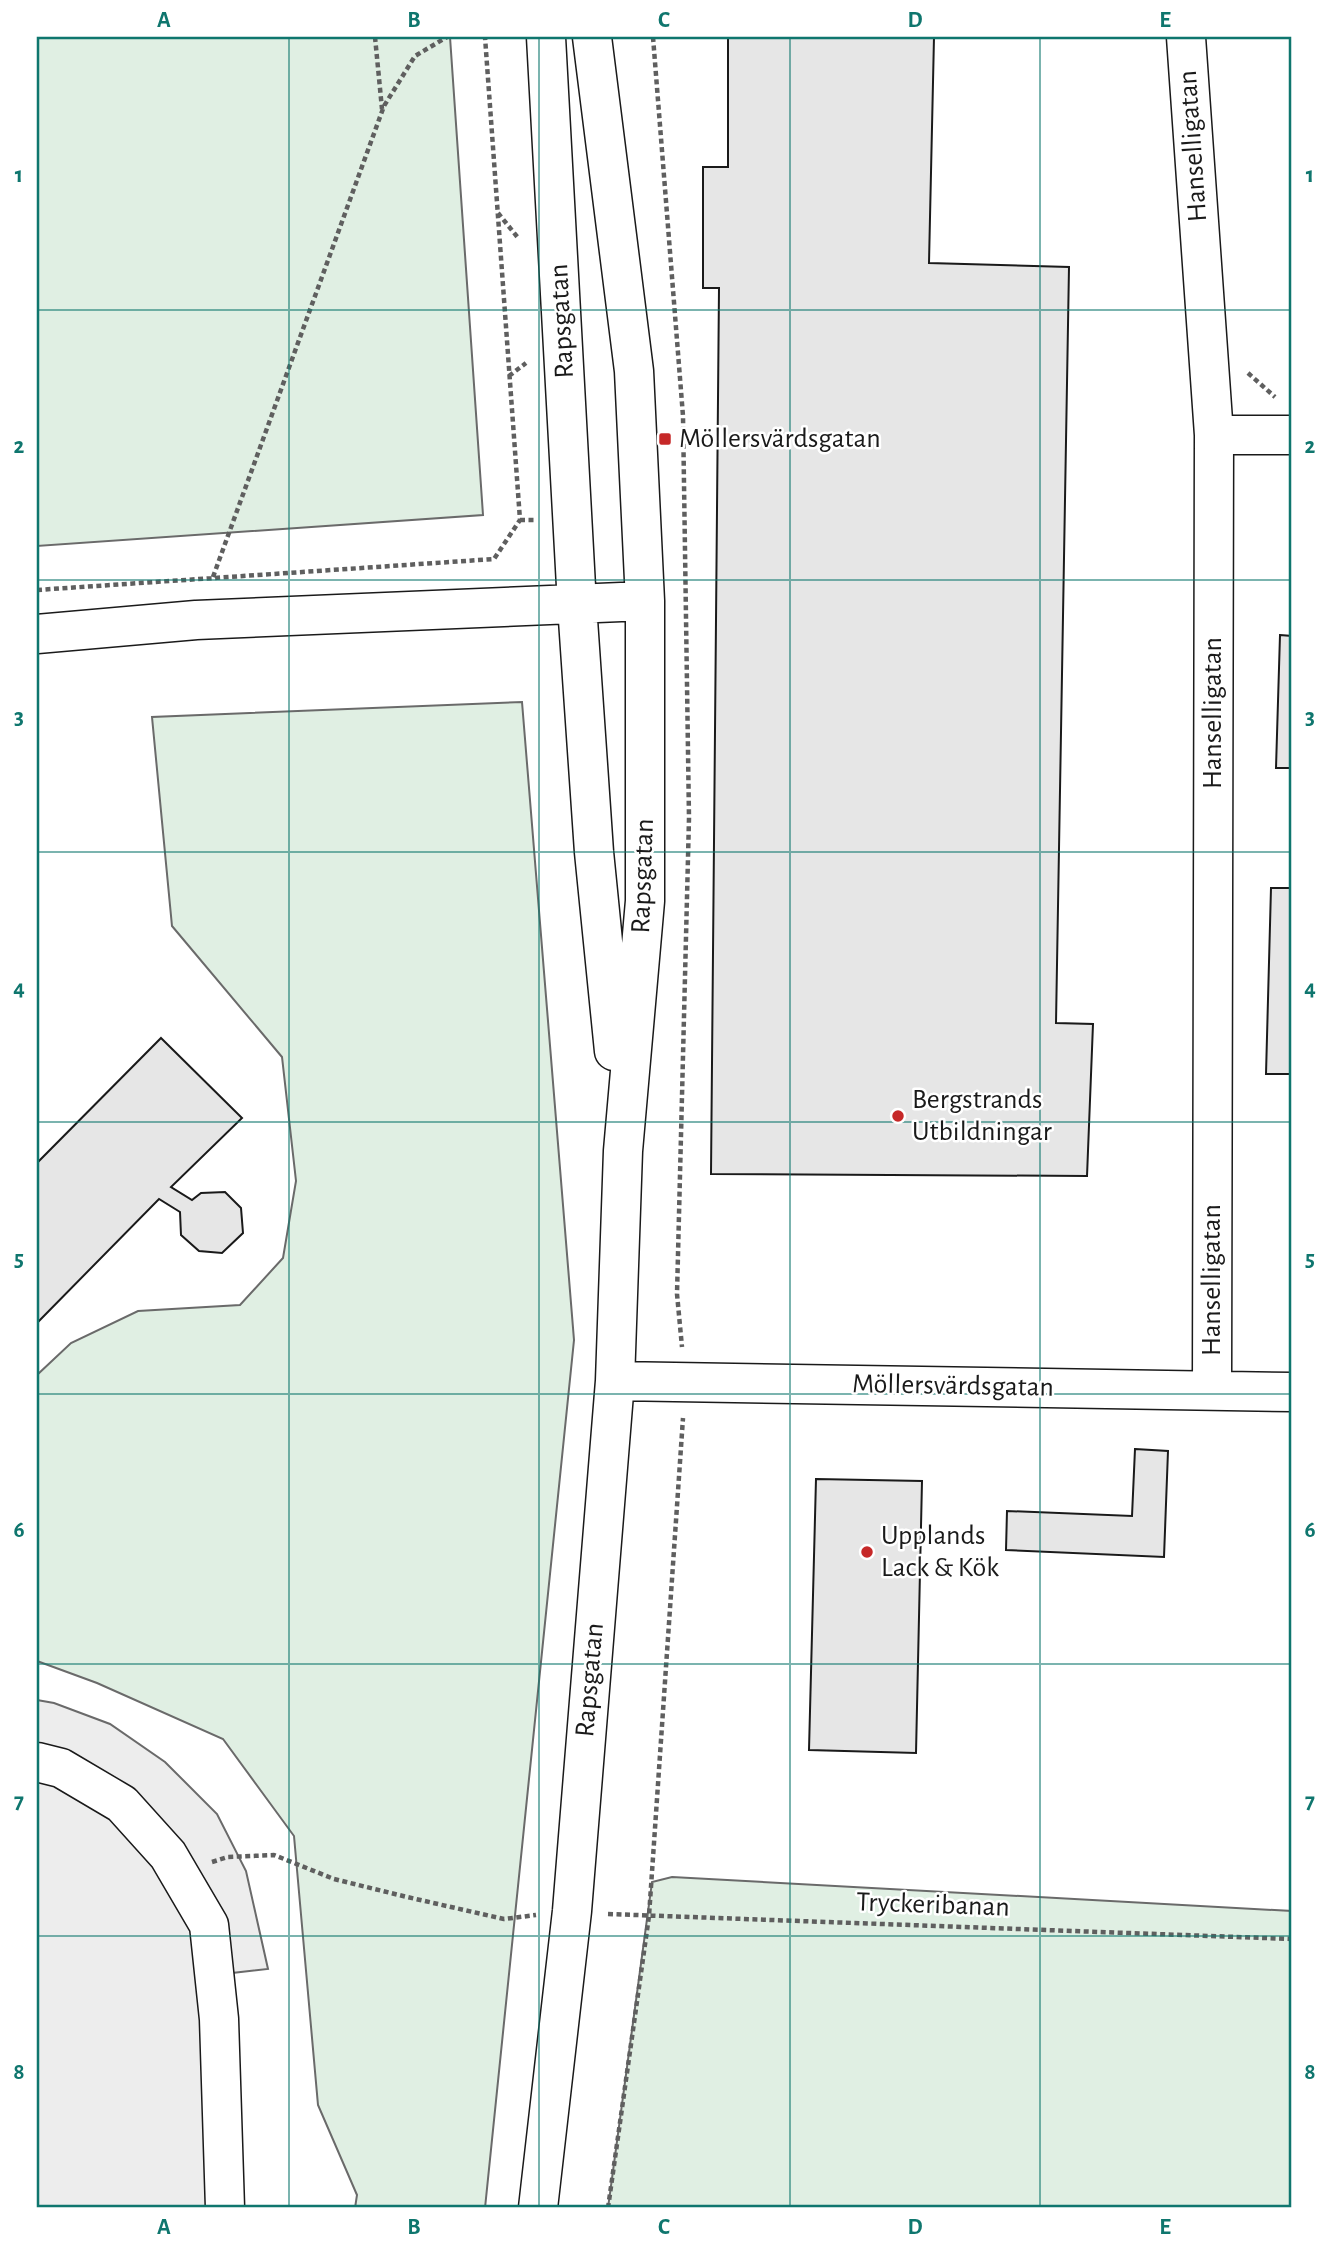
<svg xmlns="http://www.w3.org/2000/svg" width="1329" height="2245" viewBox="0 0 1329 2245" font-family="'Alegreya Sans',sans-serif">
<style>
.green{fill:#e0efe3;stroke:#6a6a6a;stroke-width:2}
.parking{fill:#ededed;stroke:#6a6a6a;stroke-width:2}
.building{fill:#e6e6e6;stroke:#1a1a1a;stroke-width:2}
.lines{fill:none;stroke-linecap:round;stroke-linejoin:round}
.minor-casing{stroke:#1a1a1a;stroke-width:41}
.path{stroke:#5f5f5f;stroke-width:4.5;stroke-dasharray:5 3.5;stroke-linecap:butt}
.minor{stroke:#fff;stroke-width:38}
.grid{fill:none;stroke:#0f766e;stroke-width:2;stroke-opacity:0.55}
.poi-dot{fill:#c62828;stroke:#fff;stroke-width:2.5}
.labels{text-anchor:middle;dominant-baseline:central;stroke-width:5;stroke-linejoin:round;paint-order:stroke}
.street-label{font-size:28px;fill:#1a1a1a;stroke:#fff}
.poi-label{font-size:28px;fill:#1a1a1a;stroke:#fff;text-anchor:start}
.neatline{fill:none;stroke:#0f766e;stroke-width:2.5}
.grid-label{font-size:23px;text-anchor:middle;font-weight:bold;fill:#0f766e}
</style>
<rect width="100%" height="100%" fill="#fff"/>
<path class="green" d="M37,37H450L483,515L37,546Z
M522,702L574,1340L485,2208H355L357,2195L318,2105L294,1836L223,1739L97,1683L37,1661V1375L71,1343L138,1311L240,1305L283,1258L296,1181L282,1057L172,926L152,717Z
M672,1877L1292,1911V2208H608L652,1882Z"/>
<path class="parking" d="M37,1700L54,1703L110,1724L165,1762L217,1814L246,1871L268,1969L215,1975L225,2208H37Z"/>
<path class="building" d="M728,37H934L929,263L1069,267L1056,1023L1093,1024L1087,1176L711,1174L719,288H703V167H728Z
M1280,635L1292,636V768H1276Z
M1271,888H1292V1074H1266Z
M161,1038L242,1118L171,1187L192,1200L201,1193L225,1192L241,1208L243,1233L222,1253L199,1251L181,1235L180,1212L159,1199L37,1323V1163Z
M1135,1449L1168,1451L1164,1557L1006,1550L1007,1511L1132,1516Z
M816,1479L922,1481L916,1753L809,1750Z"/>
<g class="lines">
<g class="minor-casing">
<path id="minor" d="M546,37L577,605L594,852L614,1051
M1186,37L1214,435L1212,1389
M1214,435H1292
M37,634L196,620L645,601
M615,1381L1292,1392
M37,1762L61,1768L122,1804L168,1855L209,1925L219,2019L225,2208
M538,2208L572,1911L615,1381L623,1151L645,901V601L634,371L592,37"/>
</g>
<path class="path" d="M375,37L382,109
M653,37L683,416L689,818L677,1294L682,1347
M498,213L519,239
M1248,373L1275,397
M509,376L526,363
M520,520H536
M213,577L384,106L415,56L447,37
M37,590L494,559L520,520L485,37
M212,1862L228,1857L274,1855L334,1879L407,1897L504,1919L536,1915
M608,1914L1292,1939
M608,2208L649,1916L683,1418"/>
<use href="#minor" class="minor"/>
</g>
<path class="grid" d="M289,37V2208M539,37V2208M790,37V2208M1040,37V2208M37,310H1292M37,580H1292M37,852H1292M37,1122H1292M37,1394H1292M37,1664H1292M37,1936H1292"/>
<g class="poi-dot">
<rect x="658" y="432" width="14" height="14" rx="3.5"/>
<circle cx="898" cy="1116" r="7"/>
<circle cx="867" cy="1552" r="7"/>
</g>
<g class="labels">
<g class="street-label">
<text transform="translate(1193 146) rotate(-94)">Hanselligatan</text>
<text transform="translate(562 321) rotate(-93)">Rapsgatan</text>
<text transform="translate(1213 713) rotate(-90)">Hanselligatan</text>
<text transform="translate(643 876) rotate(-88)">Rapsgatan</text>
<text transform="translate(1212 1280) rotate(-90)">Hanselligatan</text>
<text transform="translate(953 1386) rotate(1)">Möllersvärdsgatan</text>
<text transform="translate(590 1680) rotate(-85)">Rapsgatan</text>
<text transform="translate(933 1905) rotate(2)">Tryckeribanan</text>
</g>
<g class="poi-label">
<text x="679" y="439">Möllersvärdsgatan</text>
<text x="912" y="1100">Bergstrands<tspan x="912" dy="32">Utbildningar</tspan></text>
<text x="881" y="1536">Upplands<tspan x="881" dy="32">Lack &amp; Kök</tspan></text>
</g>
</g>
<rect width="1329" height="2245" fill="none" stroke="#ffffff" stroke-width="77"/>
<rect x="38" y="38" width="1252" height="2168" class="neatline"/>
<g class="grid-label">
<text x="164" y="27">A</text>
<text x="414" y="27">B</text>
<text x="664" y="27">C</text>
<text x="915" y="27">D</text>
<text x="1165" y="27">E</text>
<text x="19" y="182">1</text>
<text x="1310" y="182">1</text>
<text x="19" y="453">2</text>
<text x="1310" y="453">2</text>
<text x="19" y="724">3</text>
<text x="1310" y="724">3</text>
<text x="19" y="995">4</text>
<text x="1310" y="995">4</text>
<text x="19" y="1266">5</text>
<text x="1310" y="1266">5</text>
<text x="19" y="1537">6</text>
<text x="1310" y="1537">6</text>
<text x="19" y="1808">7</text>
<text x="1310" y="1808">7</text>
<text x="19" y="2079">8</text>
<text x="1310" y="2079">8</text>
<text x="164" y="2234">A</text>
<text x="414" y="2234">B</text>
<text x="664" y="2234">C</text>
<text x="915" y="2234">D</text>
<text x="1165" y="2234">E</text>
</g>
</svg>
